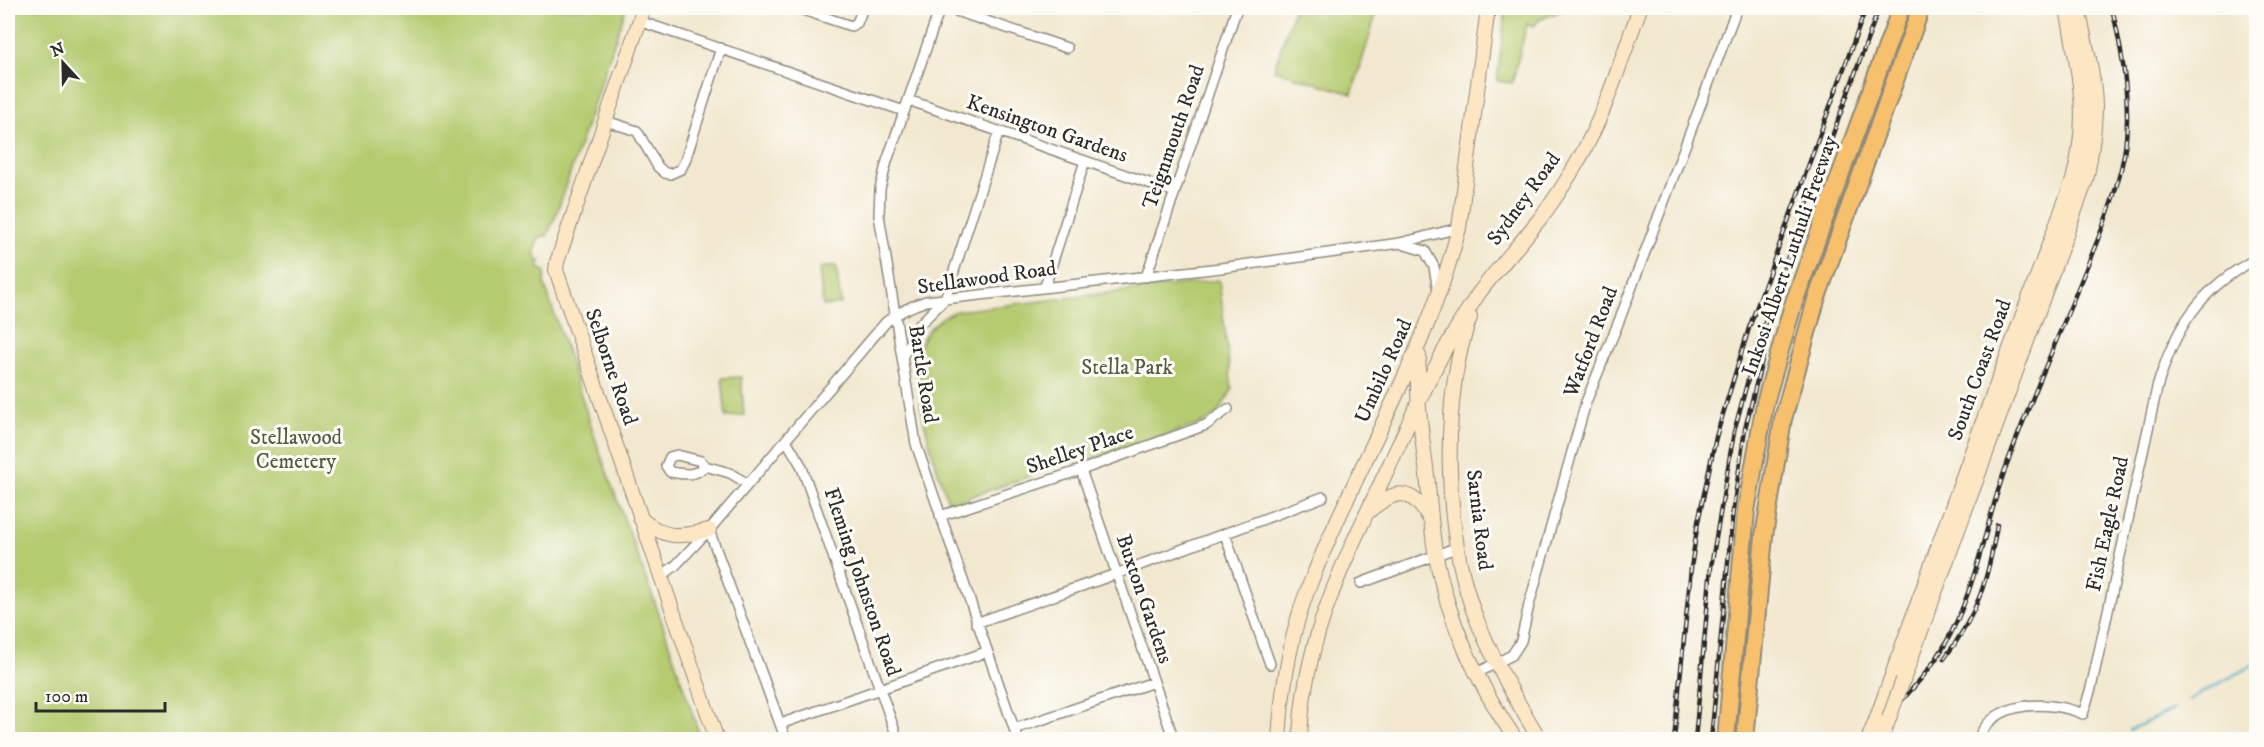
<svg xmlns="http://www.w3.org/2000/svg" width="2264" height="747" viewBox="0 0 2264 747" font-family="'IM FELL DW Pica',serif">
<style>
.green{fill:#b5cb6f;stroke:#707b4d;stroke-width:1.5}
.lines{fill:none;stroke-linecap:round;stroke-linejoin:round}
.stream{stroke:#4db3cc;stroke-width:2}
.street-casing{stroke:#8e8a7d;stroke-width:12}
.secondary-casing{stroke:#8e8a7d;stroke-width:16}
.highway-casing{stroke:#8e8a7d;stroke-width:20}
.street{stroke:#fff;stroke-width:9}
.secondary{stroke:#fce6c4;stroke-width:14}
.highway{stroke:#f7c06c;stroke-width:16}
.rail-casing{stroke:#2b2b2b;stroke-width:4.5}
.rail{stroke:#fdfcf7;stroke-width:2;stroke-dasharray:7;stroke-linecap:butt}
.secondary-bridge-casing{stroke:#8e8a7d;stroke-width:16;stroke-linecap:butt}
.secondary-bridge{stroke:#fce6c4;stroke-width:14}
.labels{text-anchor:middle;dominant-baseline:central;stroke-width:6;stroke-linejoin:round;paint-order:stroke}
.street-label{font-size:21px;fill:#2b2b2b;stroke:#fdfcf7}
.park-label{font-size:21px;fill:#545b3f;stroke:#fdfcf7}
</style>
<rect width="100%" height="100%" fill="#fdfcf7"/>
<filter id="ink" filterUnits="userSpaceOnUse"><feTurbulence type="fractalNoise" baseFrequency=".0167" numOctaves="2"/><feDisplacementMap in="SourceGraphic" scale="12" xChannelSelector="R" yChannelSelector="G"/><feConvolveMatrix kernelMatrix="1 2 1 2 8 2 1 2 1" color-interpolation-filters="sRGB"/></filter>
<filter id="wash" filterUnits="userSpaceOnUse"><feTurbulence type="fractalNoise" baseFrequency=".008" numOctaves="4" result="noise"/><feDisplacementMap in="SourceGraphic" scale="24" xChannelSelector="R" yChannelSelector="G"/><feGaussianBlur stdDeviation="1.35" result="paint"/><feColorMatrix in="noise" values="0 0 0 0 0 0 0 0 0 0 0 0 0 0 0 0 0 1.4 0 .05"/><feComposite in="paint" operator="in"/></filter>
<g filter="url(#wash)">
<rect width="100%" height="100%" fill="#f2e8cf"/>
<path class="green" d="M8,8H626L556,215L547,236H541C536,243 530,256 540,261L538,268L545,271L544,283L600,453L659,614L701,739H8Z
M1294,8H1378L1352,94L1274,70Z
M1506,8H1568L1539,20L1534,26L1527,24L1512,83L1497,81Z
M836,266L841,304L823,306L819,268Z
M1219,280L1232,390L1217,414L1206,422L1075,465L1072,456L1065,464L949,504C935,465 911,391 919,350C922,332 939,317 956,311Z
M741,377L744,415L726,417L722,378Z"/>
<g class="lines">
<path class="stream" d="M2189,700L2256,663
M2130,730L2175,708"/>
</g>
</g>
<g filter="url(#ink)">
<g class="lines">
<g class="street-casing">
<path id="street" d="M797,8L851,26L857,23L863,8
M940,8L887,161L880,189L879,215L916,444L1018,740
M947,8L1067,48
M639,21L904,111
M908,100L1175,192
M606,121L637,131L658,167L665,173L670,174L681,169L685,161L721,48
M1402,244L1425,251L1434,267L1438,291
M1146,277L1237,8
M1045,286L1085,161
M902,358L918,326L945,299L999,131
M786,440L801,465L898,740
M705,466C694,477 685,474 670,472L666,466L670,457L677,455L701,461L705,466L730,473L748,484
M1081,470L1174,740
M940,516L1081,470L1206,425L1228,409
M709,530L786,740
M1225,534L1270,664
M660,577L675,566L709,530L886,322C898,312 911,306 926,301L1221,268L1400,243L1459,228
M1361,583L1458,547
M976,623L1116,574L1323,497
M1475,674L1512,655L1521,641L1529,605L1586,402L1619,321L1737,8
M780,724L986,652
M1014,729L1154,682
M1978,740C1993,699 2050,700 2083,714L2091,688L2157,388C2174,329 2200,288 2256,259"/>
</g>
<g class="secondary-casing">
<path id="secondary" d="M644,8L557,262L556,270L717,740
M1470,317C1441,399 1444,527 1473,610C1490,655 1515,698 1540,740
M1419,356C1415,396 1422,435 1427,475C1430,502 1431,530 1436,557C1449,624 1477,683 1516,740
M1369,511C1397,488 1410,487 1430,519
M640,518C666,540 678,537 709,530
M1903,680L2086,180C2091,155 2095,130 2095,105C2094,72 2084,39 2078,8
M1876,720L1975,443L2073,180C2091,113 2078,73 2067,8
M1279,740C1282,687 1290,633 1310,584C1357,464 1427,354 1459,228L1488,8
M1300,740C1303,637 1347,556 1389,466C1416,407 1442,347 1479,293C1496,270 1516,249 1534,226C1550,207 1564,185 1577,163C1605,115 1621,60 1640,8"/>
</g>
<g class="highway-casing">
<path id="highway" d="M1726,740L1746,511L1765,403L1793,305L1901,8
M1745,740L1764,536L1783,419L1816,300L1921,8"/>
</g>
<use href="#street" class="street"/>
<use href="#secondary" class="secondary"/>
<use href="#highway" class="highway"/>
<g class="rail-casing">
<path id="rail" d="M1944,659C1978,614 1988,580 1997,525
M1674,740L1691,568L1698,522L1716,437L1749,328L1866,8
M1695,740L1711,567L1734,432L1757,346L1781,276L1879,8
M1711,740L1733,510L1745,429L1763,356
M1863,740C1891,711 1922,683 1943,648C1977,590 1984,526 2007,464C2030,401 2058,338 2083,276C2099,237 2116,197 2124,155C2132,107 2123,55 2112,8"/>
</g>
<use href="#rail" class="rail"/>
<g class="secondary-bridge-casing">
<path id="secondary-bridge" d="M1884,732L1903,680
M1868,740L1876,720"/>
</g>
<use href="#secondary-bridge" class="secondary-bridge"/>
</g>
</g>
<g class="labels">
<g class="street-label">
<text transform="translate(1047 129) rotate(19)">Kensington Gardens</text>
<text transform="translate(1174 137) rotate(-71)">Teignmouth Road</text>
<text transform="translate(1524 199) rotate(-54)">Sydney Road</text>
<text transform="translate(1790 256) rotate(-71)">Inkosi Albert Luthuli Freeway</text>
<text transform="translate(987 278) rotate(-8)">Stellawood Road</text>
<text transform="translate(1591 342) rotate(-69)">Watford Road</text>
<text transform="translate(611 367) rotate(71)">Selborne Road</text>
<text transform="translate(1980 370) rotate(-70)">South Coast Road</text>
<text transform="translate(1384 371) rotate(-66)">Umbilo Road</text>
<text transform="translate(923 374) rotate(81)">Bartle Road</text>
<text transform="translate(1080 450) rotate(-19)">Shelley Place</text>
<text transform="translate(1479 520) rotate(83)">Sarnia Road</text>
<text transform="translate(2108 524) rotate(-78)">Fish Eagle Road</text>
<text transform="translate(862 582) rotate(71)">Fleming Johnston Road</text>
<text transform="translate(1144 599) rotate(71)">Buxton Gardens</text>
</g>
<g class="park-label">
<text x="1127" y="368">Stella Park</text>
<text x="296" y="438">Stellawood<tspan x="296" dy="24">Cemetery</tspan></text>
</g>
</g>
<rect width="2264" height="747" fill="none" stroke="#fdfcf7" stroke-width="30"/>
<g transform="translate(63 63) rotate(338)" stroke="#fdfcf7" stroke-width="4.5" paint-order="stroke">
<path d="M0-4.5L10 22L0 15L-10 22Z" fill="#2b2b2b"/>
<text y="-9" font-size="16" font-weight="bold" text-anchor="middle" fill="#2b2b2b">N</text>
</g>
<path d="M36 702v9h129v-9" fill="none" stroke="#2b2b2b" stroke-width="3"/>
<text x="45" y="702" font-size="18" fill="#2b2b2b" stroke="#fdfcf7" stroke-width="4.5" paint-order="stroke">100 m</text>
</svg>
